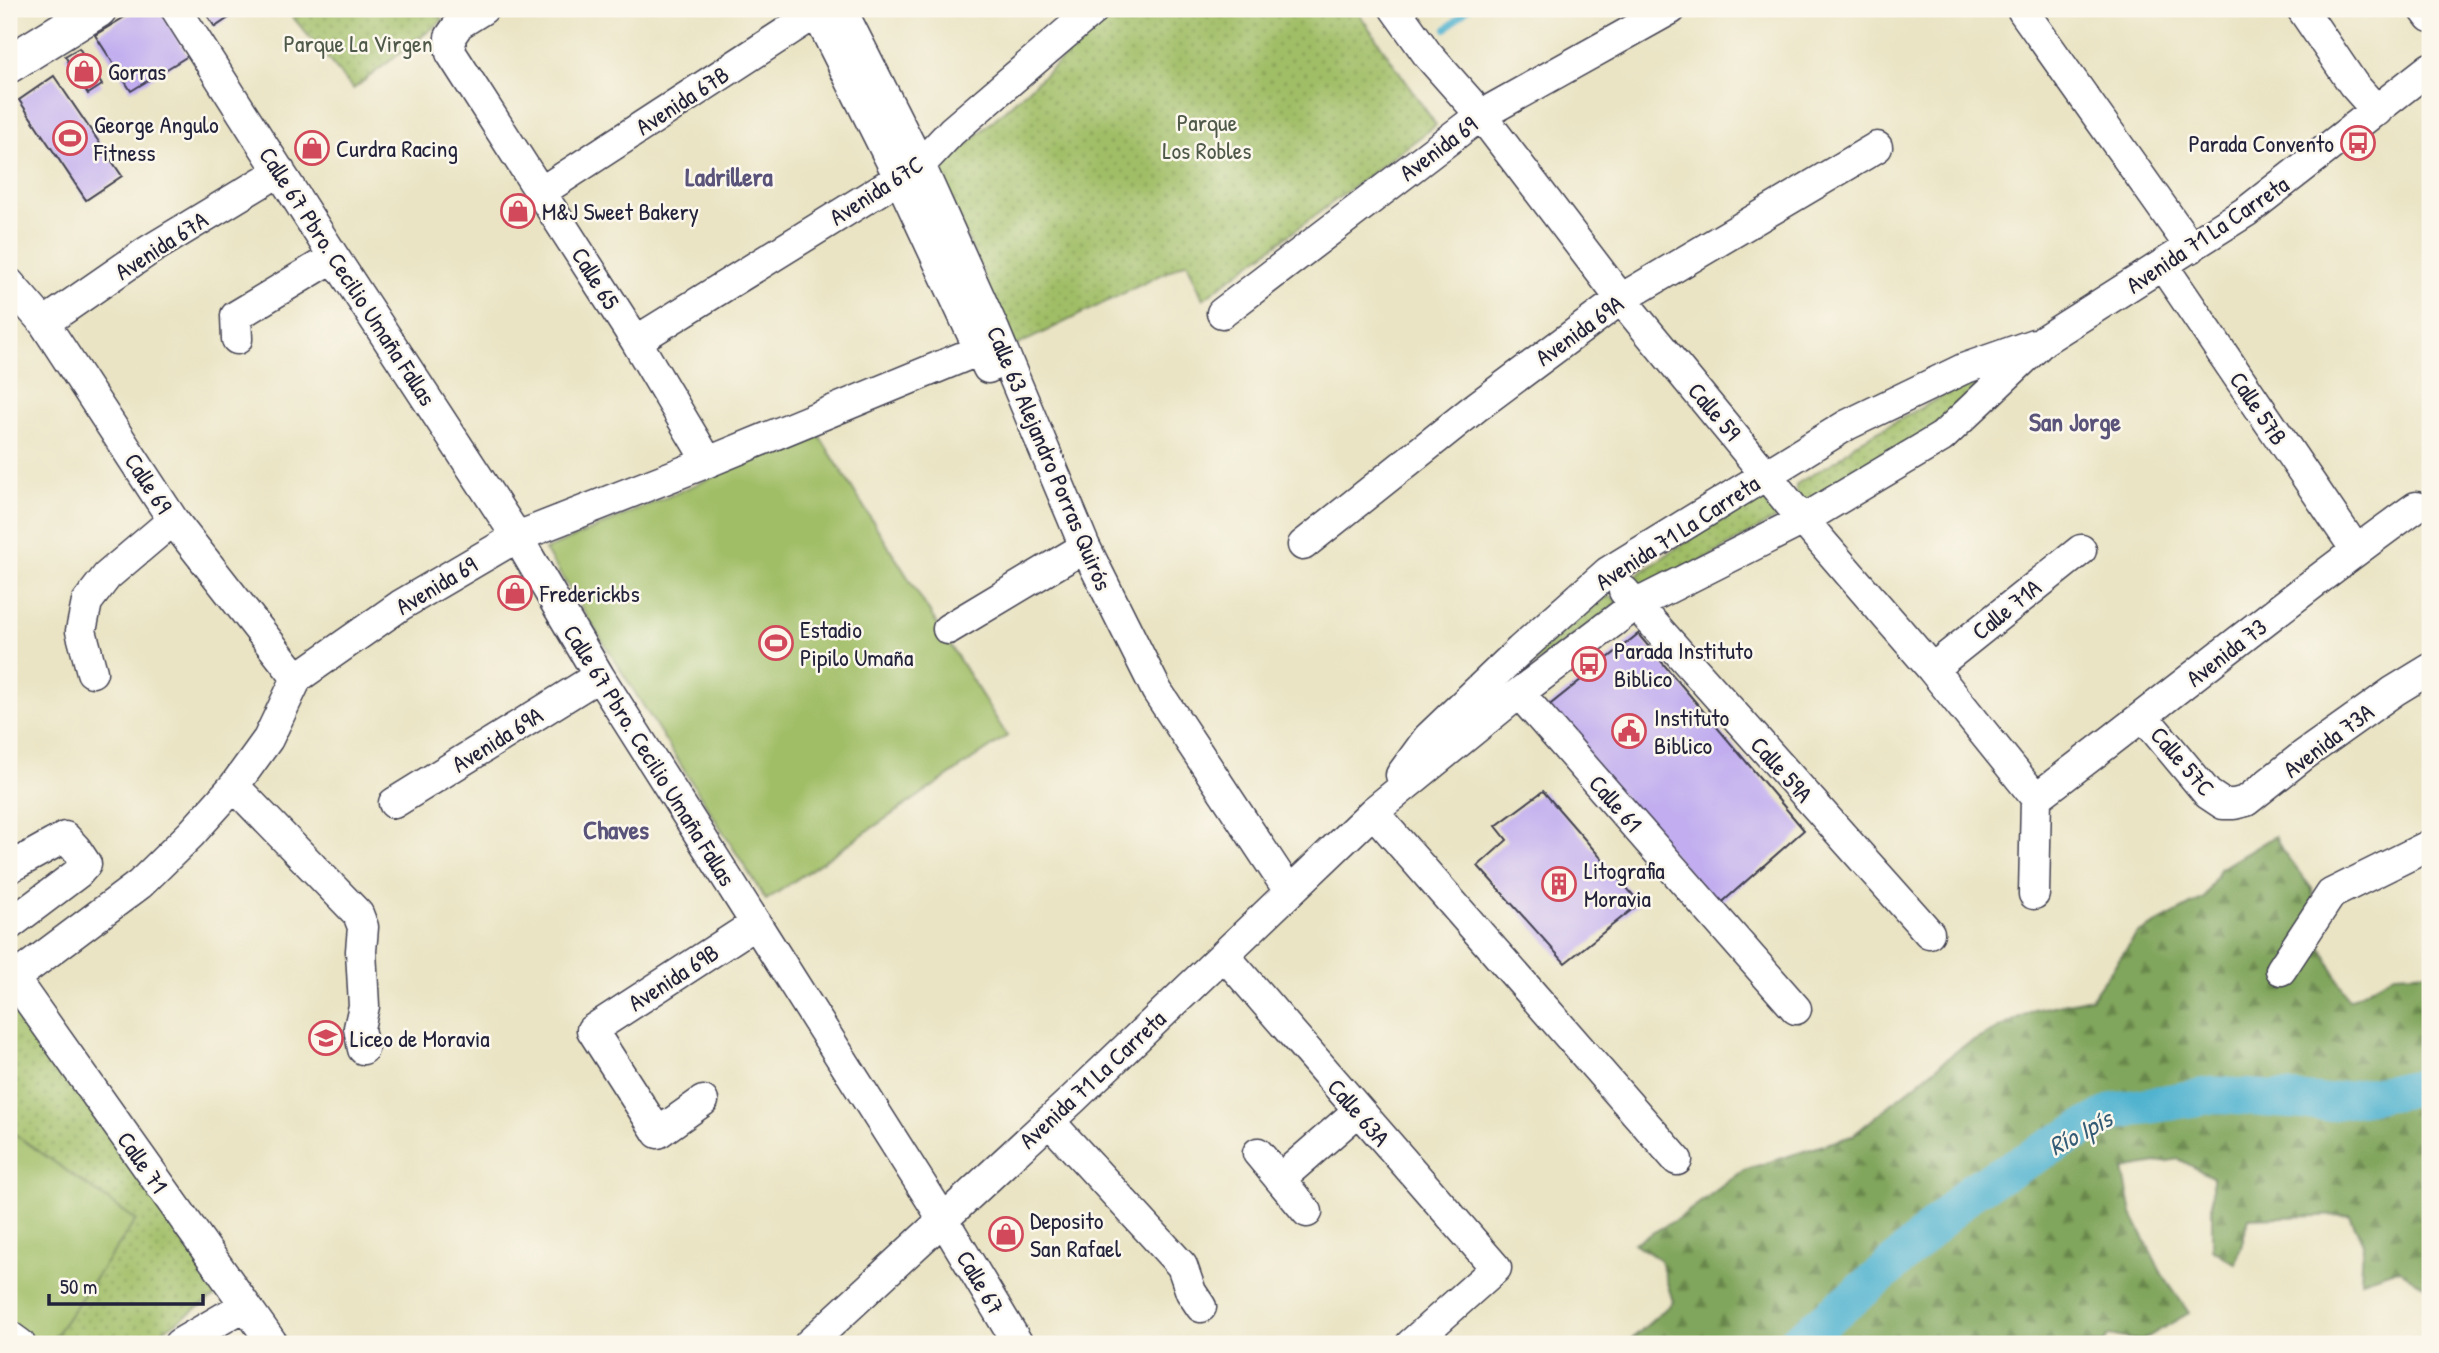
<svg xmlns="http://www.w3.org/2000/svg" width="2439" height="1353" viewBox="0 0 2439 1353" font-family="'Patrick Hand',sans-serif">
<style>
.grass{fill:url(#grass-dots);stroke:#617050;stroke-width:2}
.forest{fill:url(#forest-firs);stroke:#51644b;stroke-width:2}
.pitch{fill:#a0be66;stroke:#617050;stroke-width:2}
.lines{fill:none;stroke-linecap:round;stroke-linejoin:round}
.stream{stroke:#50b2cf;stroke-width:6}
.river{stroke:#50b2cf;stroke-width:37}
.building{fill:#c1adef}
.minor-casing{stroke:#403f50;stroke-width:33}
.major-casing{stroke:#403f50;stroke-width:40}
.minor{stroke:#fff;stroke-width:30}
.major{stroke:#fff;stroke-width:37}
.labels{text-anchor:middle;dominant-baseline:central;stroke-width:5;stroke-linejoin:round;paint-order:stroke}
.park-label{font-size:24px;fill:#4e594a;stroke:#fbf7ec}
.poi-label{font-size:24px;fill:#22223b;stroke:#fbf7ec;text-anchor:start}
.street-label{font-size:24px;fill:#22223b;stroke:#fbf7ec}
.neighbourhood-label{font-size:26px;font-weight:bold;fill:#5a537a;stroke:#fbf7ec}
.water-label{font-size:26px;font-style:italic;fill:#345c76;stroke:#fbf7ec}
</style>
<defs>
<pattern id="grass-dots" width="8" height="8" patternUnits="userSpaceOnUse" patternTransform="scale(1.75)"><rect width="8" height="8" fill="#a0be66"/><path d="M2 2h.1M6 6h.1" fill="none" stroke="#829a55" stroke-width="1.8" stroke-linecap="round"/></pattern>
<pattern id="forest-firs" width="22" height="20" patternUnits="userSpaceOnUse" patternTransform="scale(1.75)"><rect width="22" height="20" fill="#80a55b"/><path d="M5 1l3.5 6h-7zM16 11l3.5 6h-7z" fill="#68864c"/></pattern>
</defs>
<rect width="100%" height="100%" fill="#fbf7ec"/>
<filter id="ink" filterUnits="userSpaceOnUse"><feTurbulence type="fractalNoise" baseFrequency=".0143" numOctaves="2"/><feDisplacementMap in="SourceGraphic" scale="14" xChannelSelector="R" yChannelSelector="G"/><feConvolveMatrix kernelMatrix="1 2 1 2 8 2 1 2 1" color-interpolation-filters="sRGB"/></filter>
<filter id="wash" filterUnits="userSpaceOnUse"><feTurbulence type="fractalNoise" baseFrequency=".00686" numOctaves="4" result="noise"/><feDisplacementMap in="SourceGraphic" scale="28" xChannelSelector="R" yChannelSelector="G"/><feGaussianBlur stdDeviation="1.57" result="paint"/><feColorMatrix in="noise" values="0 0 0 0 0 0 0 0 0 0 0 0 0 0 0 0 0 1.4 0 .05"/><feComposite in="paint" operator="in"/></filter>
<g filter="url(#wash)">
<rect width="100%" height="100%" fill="#eae4c4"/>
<path class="grass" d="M286,9H435L443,20L353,89Z
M1118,9H1359L1360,15L1436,125L1203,299L1187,262L1014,347L938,170Z
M1987,382L1964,411L1806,505L1796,492V485L1801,481L1839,459L1856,443L1952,391Z
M1759,499L1765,500L1778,517L1635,599L1627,582L1687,541Z
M1607,596L1614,598L1618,603L1460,718Z
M13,998L220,1293L143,1344H28L9,1331V1000Z"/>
<path class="forest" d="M2275,836L2282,850L2312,889L2320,945L2349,1000L2395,974L2430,972V1290L2398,1269L2361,1281L2363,1243L2350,1215L2249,1218L2236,1264L2212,1249V1177L2179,1159L2123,1169L2132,1214L2162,1274L2189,1313L2141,1341L2109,1335L2103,1344H1626L1673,1302L1660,1260L1634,1243L1679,1218L1744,1170L1852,1136L1960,1048L2034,1010L2091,998L2137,934L2204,898L2220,869Z"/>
<path class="pitch" d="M817,432L1007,736L766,900L545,550Z
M9,1130L136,1220L49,1344H36L9,1325Z"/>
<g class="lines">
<path class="stream" d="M1446,29L1468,9"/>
<path class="river" d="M1794,1344L1884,1273L1973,1190L2115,1111L2214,1095L2325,1103L2430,1086"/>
</g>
<g id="blocks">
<path class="building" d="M138,9H159L188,56L131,91L95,35Z
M203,9H242L215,27Z
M79,48L102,85L88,94L65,56Z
M54,76L122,176L86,200L19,100Z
M1638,634L1804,830L1718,906L1546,708Z
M1543,791L1640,903L1565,963L1478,866L1507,840L1496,826Z"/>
</g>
</g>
<g filter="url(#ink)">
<use href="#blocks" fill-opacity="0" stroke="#403f50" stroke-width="2"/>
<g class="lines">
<g class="minor-casing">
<path id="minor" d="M176,9L334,257L517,537L599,676L943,1219L1018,1344
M483,9L459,24L450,37L451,53L636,341L708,462
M815,9L899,177L988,368
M841,9L920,165L995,332L1085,547L1157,691L1289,891
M1395,9L1428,55L1481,115L1621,299L1803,520L1932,669L2036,798L2034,894
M2302,9L2353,84L2377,111
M2424,9L2430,17
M2023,11L2191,248
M541,192L822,9
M2163,266L2356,550
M9,283L44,323L173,520L297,678
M1222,313L1481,115L1671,9
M44,323L148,251L280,171
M237,339L236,316L334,257
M636,341L920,165L952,131L1094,9
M1303,545L1475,408L1621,299L1877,147
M1624,591L1929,933
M948,629L1085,547
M1932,669L2081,550
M92,672L81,631L87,602L107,576L173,520
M1519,693L1796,1009
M2144,717L2208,794L2223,804H2234L2246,801L2304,755L2394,691L2430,669
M1401,775L1428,738L1520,650L1608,572L1847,425L1963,369L2034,344
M234,786L358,914L363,927L361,951L364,1006L359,1028L363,1049
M2036,798C2164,702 2286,600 2416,507
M394,803L599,676
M1373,812L1677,1160
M9,868L65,837L76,849L86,864L78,873L9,925
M1224,955L1496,1268L1411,1344
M2281,970L2331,894L2430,845
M9,972L273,1344
M9,982L140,884L191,834L234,786L268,739L297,678L401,605L517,537L708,462L999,342
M703,1101L658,1133L592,1030L755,924
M1049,1121L1182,1266L1191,1292L1201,1307
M1258,1153L1307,1212
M1280,1179L1358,1111
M9,1336L20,1344
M179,1344L244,1306
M809,1344L1073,1099L1373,812L1519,693L1635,605L1803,520L1942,437L2044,340L2247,211L2430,68"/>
</g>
<g class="major-casing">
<path id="major" d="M9,64L98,9"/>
</g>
<use href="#minor" class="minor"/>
<use href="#major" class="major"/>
</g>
</g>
<defs>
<g id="shop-ring" transform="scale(1.75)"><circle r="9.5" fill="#fbf7ec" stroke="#d1495b" stroke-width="1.5"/><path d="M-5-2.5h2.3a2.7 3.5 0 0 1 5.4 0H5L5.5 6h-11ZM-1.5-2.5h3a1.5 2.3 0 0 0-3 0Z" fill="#d1495b"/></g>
<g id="stadium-ring" transform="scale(1.75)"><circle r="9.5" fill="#fbf7ec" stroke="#d1495b" stroke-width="1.5"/><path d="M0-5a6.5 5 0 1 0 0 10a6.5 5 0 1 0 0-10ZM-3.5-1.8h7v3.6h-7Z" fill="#d1495b"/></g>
<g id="bus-ring" transform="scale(1.75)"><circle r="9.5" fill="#fbf7ec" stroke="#d1495b" stroke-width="1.5"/><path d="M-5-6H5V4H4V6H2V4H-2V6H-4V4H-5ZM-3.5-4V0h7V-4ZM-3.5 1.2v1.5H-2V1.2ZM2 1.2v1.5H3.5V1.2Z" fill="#d1495b"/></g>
<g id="civic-ring" transform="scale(1.75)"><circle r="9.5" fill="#fbf7ec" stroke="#d1495b" stroke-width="1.5"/><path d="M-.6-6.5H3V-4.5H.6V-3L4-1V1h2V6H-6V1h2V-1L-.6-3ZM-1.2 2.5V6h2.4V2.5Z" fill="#d1495b"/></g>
<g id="building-ring" transform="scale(1.75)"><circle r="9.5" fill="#fbf7ec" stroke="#d1495b" stroke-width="1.5"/><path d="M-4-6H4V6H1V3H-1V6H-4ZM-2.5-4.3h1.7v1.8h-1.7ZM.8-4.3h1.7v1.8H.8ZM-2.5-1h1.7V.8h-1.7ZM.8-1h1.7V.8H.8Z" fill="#d1495b"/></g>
<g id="school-ring" transform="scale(1.75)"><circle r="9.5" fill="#fbf7ec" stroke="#d1495b" stroke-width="1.5"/><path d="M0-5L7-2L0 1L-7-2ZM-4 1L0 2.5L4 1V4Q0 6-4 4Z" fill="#d1495b"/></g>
</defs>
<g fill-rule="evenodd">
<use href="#shop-ring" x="84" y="71"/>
<use href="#stadium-ring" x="70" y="138"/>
<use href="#bus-ring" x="2358" y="143"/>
<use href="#shop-ring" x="312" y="148"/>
<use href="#shop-ring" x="518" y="211"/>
<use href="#shop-ring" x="515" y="593"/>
<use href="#stadium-ring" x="776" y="643"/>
<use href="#bus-ring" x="1589" y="664"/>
<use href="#civic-ring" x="1629" y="731"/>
<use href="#building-ring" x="1559" y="884"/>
<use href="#school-ring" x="326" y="1038"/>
<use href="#shop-ring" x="1006" y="1234"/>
</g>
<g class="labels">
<g class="park-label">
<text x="358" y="43">Parque La Virgen</text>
<text x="1207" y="122">Parque<tspan x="1207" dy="28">Los Robles</tspan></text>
</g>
<g class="poi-label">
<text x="108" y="71">Gorras</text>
<text x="94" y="124">George Angulo<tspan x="94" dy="28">Fitness</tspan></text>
<text x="2334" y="143" text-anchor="end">Parada Convento</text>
<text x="336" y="148">Curdra Racing</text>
<text x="542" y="211">M&amp;J Sweet Bakery</text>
<text x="540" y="593">Frederickbs</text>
<text x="800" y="629">Estadio<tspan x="800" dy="28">Pipilo Umaña</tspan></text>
<text x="1614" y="650">Parada Instituto<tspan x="1614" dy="28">Biblico</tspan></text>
<text x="1654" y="717">Instituto<tspan x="1654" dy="28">Biblico</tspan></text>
<text x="1584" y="870">Litografia<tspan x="1584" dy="28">Moravia</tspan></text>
<text x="350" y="1038">Liceo de Moravia</text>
<text x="1030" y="1220">Deposito<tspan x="1030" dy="28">San Rafael</tspan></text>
</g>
<g class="street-label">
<text transform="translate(682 100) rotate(-33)">Avenida 67B</text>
<text transform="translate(1438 148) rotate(-37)">Avenida 69</text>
<text transform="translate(876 190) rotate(-33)">Avenida 67C</text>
<text transform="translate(2207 234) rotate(-34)">Avenida 71 La Carreta</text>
<text transform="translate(161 245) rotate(-33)">Avenida 67A</text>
<text transform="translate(348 276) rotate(57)">Calle 67 Pbro. Cecilio Umaña Fallas</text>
<text transform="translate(596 278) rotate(58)">Calle 65</text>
<text transform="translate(1579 330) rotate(-36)">Avenida 69A</text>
<text transform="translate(2259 408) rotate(56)">Calle 57B</text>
<text transform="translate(1715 411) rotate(50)">Calle 59</text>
<text transform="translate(1050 458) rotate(67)">Calle 63 Alejandro Porras Quirós</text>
<text transform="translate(149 483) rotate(57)">Calle 69</text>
<text transform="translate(1677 532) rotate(-33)">Avenida 71 La Carreta</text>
<text transform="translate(436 585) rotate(-31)">Avenida 69</text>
<text transform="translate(2006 609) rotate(-39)">Calle 71A</text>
<text transform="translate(2226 652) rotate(-38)">Avenida 73</text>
<text transform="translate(497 739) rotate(-32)">Avenida 69A</text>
<text transform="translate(2328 740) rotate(-37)">Avenida 73A</text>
<text transform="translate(650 755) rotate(58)">Calle 67 Pbro. Cecilio Umaña Fallas</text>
<text transform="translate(2183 761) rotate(49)">Calle 57C</text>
<text transform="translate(1782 769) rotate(48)">Calle 59A</text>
<text transform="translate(1616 803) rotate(49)">Calle 61</text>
<text transform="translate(673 977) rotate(-33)">Avenida 69B</text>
<text transform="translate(1092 1079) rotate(-43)">Avenida 71 La Carreta</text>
<text transform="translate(1359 1112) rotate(49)">Calle 63A</text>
<text transform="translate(143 1162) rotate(55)">Calle 71</text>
<text transform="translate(981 1282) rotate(59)">Calle 67</text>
</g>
<g class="neighbourhood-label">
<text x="729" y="176">Ladrillera</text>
<text x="2075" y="421">San Jorge</text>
<text x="616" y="829">Chaves</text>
</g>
<g class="water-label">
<text transform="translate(2080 1132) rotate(-28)">Río Ipís</text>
</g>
</g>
<rect width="2439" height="1353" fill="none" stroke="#fbf7ec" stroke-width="35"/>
<path d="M49 1294v10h154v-10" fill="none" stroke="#22223b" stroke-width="3.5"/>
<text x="60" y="1294" font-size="21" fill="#22223b" stroke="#fbf7ec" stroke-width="5" paint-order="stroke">50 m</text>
</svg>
